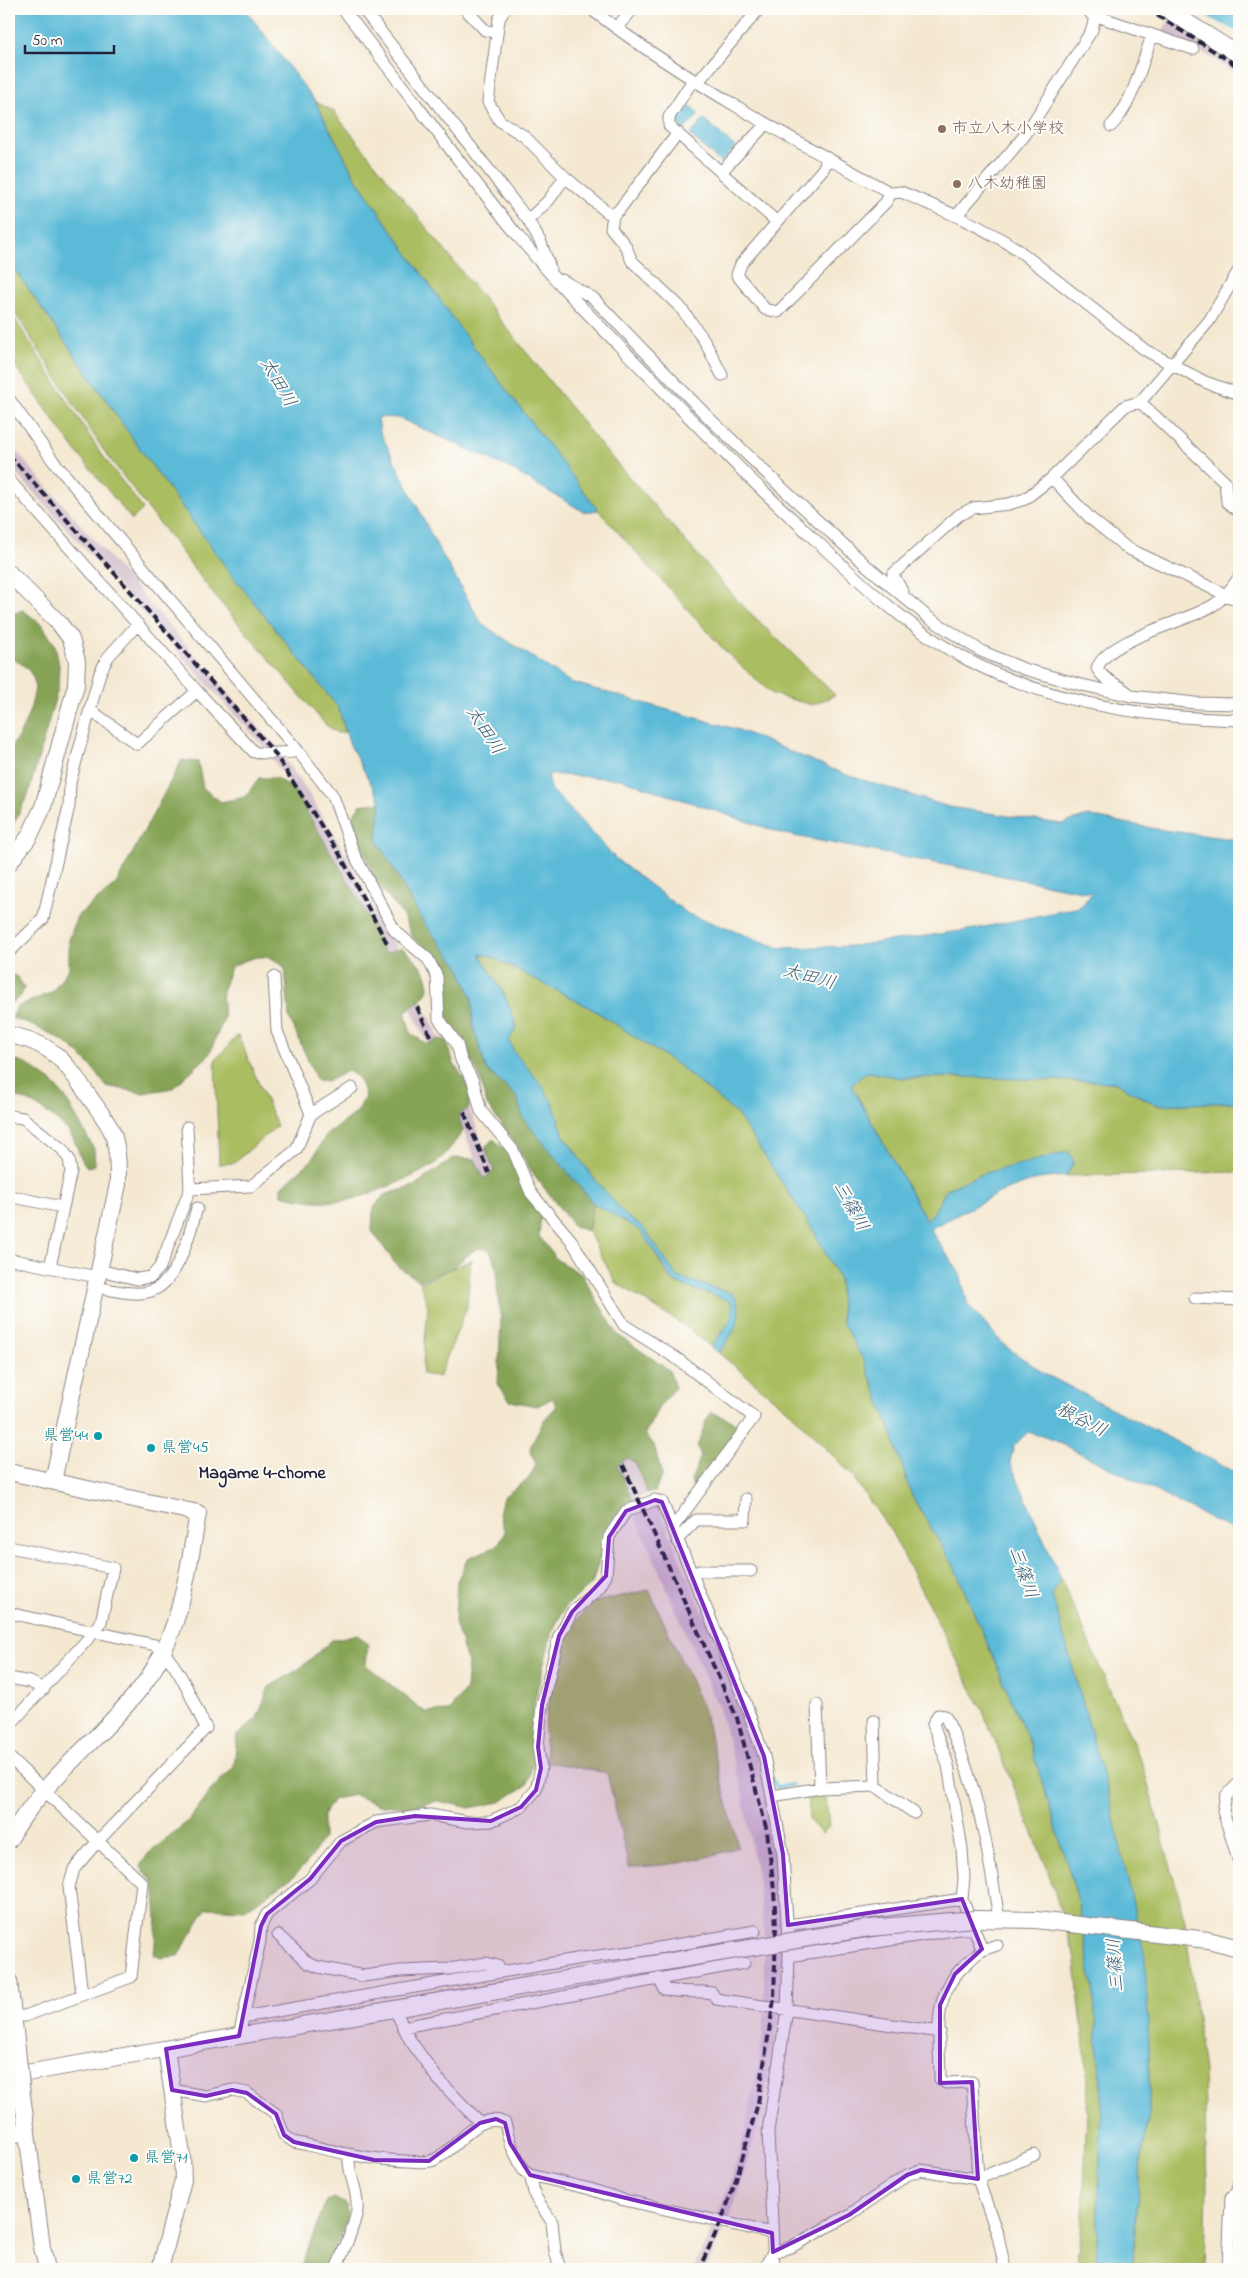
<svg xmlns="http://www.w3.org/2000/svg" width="1248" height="2278" viewBox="0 0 1248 2278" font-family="'Indie Flower','Klee One',sans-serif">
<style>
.industrial{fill:#d1bdcc}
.green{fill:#aabd60;stroke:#66704e}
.forest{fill:#87a456;stroke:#546348}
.water{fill:#5abad8;stroke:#3e6e8a;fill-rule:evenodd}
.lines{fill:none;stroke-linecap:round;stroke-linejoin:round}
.stream{stroke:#5abad8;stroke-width:4}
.river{stroke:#5abad8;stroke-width:21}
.street-casing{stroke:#8b8586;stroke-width:13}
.secondary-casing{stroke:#8b8586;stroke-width:18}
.street{stroke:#fff;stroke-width:11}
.secondary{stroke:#fff;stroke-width:16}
.rail{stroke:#22223b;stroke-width:4;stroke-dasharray:8 4;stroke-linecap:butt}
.secondary-bridge-casing{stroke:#8b8586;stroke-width:18;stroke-linecap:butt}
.secondary-bridge{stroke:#fff;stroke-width:16}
.marked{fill:#7b2cbf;fill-opacity:0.2;stroke:#7b2cbf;stroke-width:4;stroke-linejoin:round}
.education-dot{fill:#8d6e63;stroke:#fdfcf7;stroke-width:2}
.culture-dot{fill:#0f9aa8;stroke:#fdfcf7;stroke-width:2}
.labels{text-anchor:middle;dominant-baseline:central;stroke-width:4;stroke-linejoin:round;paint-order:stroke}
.education-label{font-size:16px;fill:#785e54;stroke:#fdfcf7;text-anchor:start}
.culture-label{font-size:16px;fill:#0d838f;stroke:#fdfcf7;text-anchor:start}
.water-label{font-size:18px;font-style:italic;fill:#385f7a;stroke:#fdfcf7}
.neighbourhood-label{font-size:18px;font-weight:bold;fill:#22223b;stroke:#fdfcf7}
</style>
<rect width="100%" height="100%" fill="#fdfcf7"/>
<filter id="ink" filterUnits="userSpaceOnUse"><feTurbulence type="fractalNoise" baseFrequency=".02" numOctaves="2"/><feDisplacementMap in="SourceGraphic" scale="10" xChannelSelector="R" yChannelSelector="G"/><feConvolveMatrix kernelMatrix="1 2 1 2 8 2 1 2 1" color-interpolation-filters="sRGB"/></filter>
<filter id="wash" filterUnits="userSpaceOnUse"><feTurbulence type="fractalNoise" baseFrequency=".0096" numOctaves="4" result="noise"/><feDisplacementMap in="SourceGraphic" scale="20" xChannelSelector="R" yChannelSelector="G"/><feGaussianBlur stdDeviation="1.12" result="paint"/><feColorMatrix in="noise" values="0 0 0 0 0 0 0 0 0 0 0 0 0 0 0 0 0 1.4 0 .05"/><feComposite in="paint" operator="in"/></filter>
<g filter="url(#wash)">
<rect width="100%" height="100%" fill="#f4e8d1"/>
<path class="industrial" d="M1170,18L1239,63V79L1230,69L1193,47L1161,34Z
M9,443L275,746L302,783L343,850L397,949L385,953L361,903L293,789L265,748L9,465Z
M421,1000L440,1039L428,1044L410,1007Z
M469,1108L494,1171L484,1180L457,1115Z
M627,1458L635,1462L647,1493L633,1501L617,1465Z
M658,1506L732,1681L751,1734L768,1800L780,1886L784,1958L782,2003L764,2002V1929L757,1876L742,1792L720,1711L635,1516Z
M765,2011L780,2013L762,2114L732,2211L706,2269H693L714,2225L731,2181L746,2130L761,2051Z"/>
<path class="green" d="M315,101L333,111L604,449L740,603L835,695L812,705L772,694L726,652L598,510L463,333L356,179Z
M9,261L140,449L231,574L338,707L346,732L337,733L325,724L215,596L104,451L9,304Z
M9,310L100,452L143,509L132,520L75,450L9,357Z
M480,954L490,956L594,1010L678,1065L738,1115L815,1233L839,1279L842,1322L864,1360L887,1420L912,1496L954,1566L1031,1746L1076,1893L1093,1987L1102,2097L1096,2269H1077L1083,2215L1088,2082L1074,1954L1047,1868L982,1709L892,1533L850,1473L790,1412L719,1353L735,1329L733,1294L677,1277L643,1227L627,1217L592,1176L564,1136L554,1106L541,1084L514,1052L509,1040L517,1027L505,996Z
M238,1035L277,1126L234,1163L219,1164L215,1060Z
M867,1072L901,1078L961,1077L1114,1082L1157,1105L1239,1102V1172L1066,1176L1074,1162L1068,1152L947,1188L933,1214L926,1220L851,1085Z
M593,1203C608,1212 627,1219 640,1230C653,1241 661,1273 674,1282C686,1290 725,1292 731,1303C739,1318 719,1337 711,1347L688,1328L615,1282L588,1231Z
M471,1260L467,1307L439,1377L422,1374L428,1307L420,1283Z
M1061,1579L1142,1763L1184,1915L1204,2072L1207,2185L1205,2269H1132L1139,2175L1149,2113V2044L1108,1792L1052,1595Z
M649,1590L703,1708L738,1847C700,1861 669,1866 629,1867L607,1773L547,1762L544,1731L549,1698L568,1629L594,1602Z
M826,1794L829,1827L822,1834L809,1820L807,1795Z"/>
<path class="forest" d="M23,610L42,625L55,645L59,665L58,688L29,792L15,821L9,829V747C20,743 39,692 34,680C30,668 20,662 9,657V615Z
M182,760L198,762L203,788L221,802L245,797L259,778H276L293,789L361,903L385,953L402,948C417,960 440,981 421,1000C416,1004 410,1007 405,1012L411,1034L427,1044L440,1039L446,1040L454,1064L470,1088L469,1108L458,1115L463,1131C454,1143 444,1158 432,1166C416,1176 360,1200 342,1201C322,1203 300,1200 281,1195V1187L312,1160L326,1135L358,1111L365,1096L359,1078L348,1071L328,1081H317L289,1017L285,968C266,950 252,957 231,967L222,992L224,1018L209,1055L173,1088L143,1093L106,1086C79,1047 58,1034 12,1018L17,1007L52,992L69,968V940L77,916L116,884Z
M381,802L377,839L424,923L459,966L472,998L473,1024L486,1069L517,1097L523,1118L593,1203L588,1231L574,1227L532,1172L512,1139L487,1105L480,1077L470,1058L464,1041L447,1017L442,973L438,961L413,938L402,914L375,881L352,817L360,805Z
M9,973L17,977L24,987L21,996L9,1005Z
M9,1058L28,1065L51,1081L65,1097L94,1149L95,1165L87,1167C78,1158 78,1143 69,1132C57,1119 27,1095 9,1097Z
M493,1139L509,1153L528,1196L541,1215L539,1236L557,1260L581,1274L618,1335L669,1370L675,1388L659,1407L645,1434L654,1445L662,1475L655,1492L647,1493L635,1462L627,1458L617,1465L633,1501L622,1508L603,1532L600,1557L592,1584L565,1607L552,1632L534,1703L531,1743L533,1764L527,1785L500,1802L470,1808L438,1801L407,1807L378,1805L355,1795L333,1799L323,1815V1838L311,1858L293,1877L245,1910L207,1908L178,1956L161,1958L154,1955L157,1919L155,1892L153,1882L140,1866L148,1854L188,1821L211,1790L234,1766L237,1735L257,1718L269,1687L299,1669L332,1640L358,1634L368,1645L366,1665L425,1712L449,1711L466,1689L468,1664L455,1623L457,1581L468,1558L497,1546L505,1532L499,1514L503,1497L529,1478L536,1465L530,1448L544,1420L556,1407L553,1398L537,1406L510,1401L498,1384L501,1319L497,1288V1267L489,1249L477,1248L452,1268L420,1281L397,1266L372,1231L373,1209L384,1195L414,1186L453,1158L475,1159L484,1179L494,1171L485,1147Z
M712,1412L738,1424V1432L699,1487L693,1488L691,1481L701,1456L697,1446C703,1434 703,1422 712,1412Z
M334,2198L346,2204L347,2218L328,2269H300L326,2201Z"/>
<path class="water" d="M9,9H245L315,101L356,179L463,333L598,510L584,512L507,467L399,418L378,417L380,432L436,544L482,624L570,682L739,730L844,774L949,807L1061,824L1088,816L1156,829L1239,840V1102L1157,1105L1114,1082L961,1077L901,1078L867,1072L851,1085L926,1220L933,1214L947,1189L985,1173L1069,1152L1074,1162L1066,1176L1038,1179L1001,1192L930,1229L960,1274L968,1305L1005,1346L1045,1374L1239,1474V1533L1054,1440L1028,1432L1014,1446L1010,1462L1061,1579L1052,1595L1108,1792L1145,1957L1149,2044V2113L1139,2175L1132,2269H1096L1102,2097L1093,1987L1076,1893L1031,1746L954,1566L912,1496L887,1420L864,1361L842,1322L839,1279L815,1233L738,1115L678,1065L594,1010L490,956L480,954L505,996L517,1027L509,1040L514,1052L541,1084L554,1106L564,1136L592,1176L627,1217L643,1227L677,1277L733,1294C748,1317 732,1334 719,1353L711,1347L730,1321L733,1310L731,1303L726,1299L692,1289L673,1281L641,1231L593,1203L523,1118L517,1097L486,1069L473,1024L472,998L459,966L424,923L377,839L381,802L350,745L338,707L231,574L140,449L9,261ZM548,774L621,779L784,834L1092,893L1080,907L975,929L853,946L780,948L688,914L616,859L551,789Z
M691,106L699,115L684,130L675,121Z
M704,119L735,147L721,163L690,135Z"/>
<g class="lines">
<path class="stream" d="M679,1532L690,1516
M773,1781L777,1787L792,1785"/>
<path class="river" d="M1215,9L1239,21"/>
</g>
</g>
<g filter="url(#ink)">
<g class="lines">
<g class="street-casing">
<path id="street" d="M343,9C402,84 458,162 518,236C557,284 601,327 644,371C694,422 743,474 796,522C850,572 903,626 968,660C1049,703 1149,718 1239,720
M363,9L528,220L541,243L550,268
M465,9L485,30L497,33
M505,9L499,19L488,102L500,121L524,136L565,177L607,212L613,215L619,210L678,133
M591,9C685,81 788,137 891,193L901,192C941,209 980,225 1017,249L1145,350L1205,382L1239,394
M1089,9L1091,14L1193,49
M616,28L633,9
M693,80L669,117V126L777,222
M697,83L759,9
M1111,126C1133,104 1141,65 1152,36
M828,159L823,169L741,264L737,275L765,309L778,312L886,202L891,193
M721,172L765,125
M613,215L611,228L625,245L632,261L680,307L704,340L722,375
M957,215L1025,135L1092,30L1095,16
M528,220L549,200L565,177
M562,280L593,298L709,418L781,487L867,566L929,618L981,651L1024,669L1078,684L1131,696L1195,703L1239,704
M9,399L54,462L298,751L333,796L354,854L395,931L428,959L437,977L439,1019L457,1044L461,1060L473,1081L481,1111L513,1150L531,1193L571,1240L624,1325L676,1358L754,1417L672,1529
M1140,402L1225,482L1227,502L1239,512
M1052,478L1091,519L1127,548L1239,601
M9,480L197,691L254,752C259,754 294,753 298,751
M903,593L893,574L959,515L973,508L1009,504L1025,499L1052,478L1125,406L1140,402L1209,321L1239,270
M1130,695C1120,684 1103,681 1097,668C1109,639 1182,623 1210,607C1223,600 1231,589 1239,577
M90,710L137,744L197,691
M9,952L43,919L69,806L70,783L100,673L108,657L138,624
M311,1114L352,1088
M9,1116L23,1118L62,1149L69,1159L71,1171L50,1267
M190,1189L251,1186L296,1150L311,1114L277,1031L274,977
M9,1196L62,1207
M9,1259L97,1277
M99,1270L137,1279L151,1277L160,1267L190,1189L187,1127
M95,1287C111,1289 132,1296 148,1292C179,1284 189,1234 197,1208
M1195,1298L1239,1300
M677,1540L696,1520H745L746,1499
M9,1547L113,1568L101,1622L95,1631L9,1726
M692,1575L699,1571H751
M9,1613L155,1645C180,1664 192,1701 206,1728L97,1842L74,1869L69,1887L82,1994
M9,1678L30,1682L44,1689
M817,1705L820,1788
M9,1757L142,1883L131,1977L25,2016H13
M1239,1783L1226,1796L1223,1811L1239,1862
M876,1786L914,1813
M772,1796L820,1788L876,1786L874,1721
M788,1925L962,1899
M278,1935L308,1963L318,1967L364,1976L400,1971L449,1969L486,1963L498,1966L501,1972
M997,1945C980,1950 977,1953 965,1965C930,1997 940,2036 940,2079L946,2083L972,2082L978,2179L998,2236L1005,2269
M982,1949L962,1899L964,1878L962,1849L948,1765L933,1724L938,1715L945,1716C977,1780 988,1849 999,1919
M789,1956L972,1927
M660,1978L664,1989C680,1994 696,1990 712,1993L716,1999L940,2032
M394,2008L410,2040L437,2078L480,2123
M243,2017L582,1958L647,1950L755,1931
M403,2027L744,1963
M239,2036L260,1941L261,1926L267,1914L310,1879L341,1841L376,1822L430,1815L468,1822L491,1821L521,1807L536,1790L541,1768L538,1747L542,1705L559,1636L572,1612L599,1588L606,1576L609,1537L626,1511L655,1500L662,1502L745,1702L764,1756L783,1854L789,1956L787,2010L768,2131L774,2269
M172,2090L206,2096L232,2090L247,2093L276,2114L284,2135L294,2142C334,2151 367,2160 408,2161C415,2161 424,2163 431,2161C456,2153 476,2109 505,2123L510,2143L524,2171L530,2175L590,2189L620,2199L772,2233
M530,2175L535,2196L552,2222L555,2251L560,2269
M336,2269C342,2254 356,2224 357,2209C359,2190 347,2174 349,2155
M764,2269L773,2252L791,2247L849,2215L907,2175L921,2170L978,2179L1034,2155
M1228,2269L1231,2197L1238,2193L1239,2178"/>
</g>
<g class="secondary-casing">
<path id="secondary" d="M1166,9L1239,55
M9,573L59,623L71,639L77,661L76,685L43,807L29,837L9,863
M9,1035C54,1043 66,1063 90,1098C98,1109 108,1122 113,1134C118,1150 118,1167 118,1184L53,1481
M9,1472L198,1513C188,1573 180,1636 143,1685C102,1739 41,1780 9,1840
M975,1919L1036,1920L1208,1940L1239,1948
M9,1981L17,2049
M9,2076L641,1966
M22,2095L42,2247L47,2269
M9,2135L27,2132
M160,2269L183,2180L182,2155L166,2049"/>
</g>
<use href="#street" class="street"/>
<use href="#secondary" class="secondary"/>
<path class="rail" d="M1147,9L1239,67
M9,455L273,751L339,853L388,945
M417,1007L431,1038
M464,1112L489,1173
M623,1465L737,1718L767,1831L774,1890L776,1928L774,1999L758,2103L736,2180L721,2222L699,2269"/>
<g class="secondary-bridge-casing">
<path id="secondary-bridge" d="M641,1966L869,1928L975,1919
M17,2049L22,2095"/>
</g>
<use href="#secondary-bridge" class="secondary-bridge"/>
</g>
</g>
<path class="marked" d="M655,1500L662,1502L764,1756L783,1854L788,1925L962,1899L982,1949L955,1974L940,2005V2083L972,2082L978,2179L921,2170L907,2175L849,2215L773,2252L772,2233L530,2175L510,2143L505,2123L496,2119L480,2123L429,2161L374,2160L294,2142L284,2135L276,2114L247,2093L232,2090L206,2096L172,2090L166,2049L239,2036L261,1926L267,1914L310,1879L341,1841L376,1822L415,1816L491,1821L521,1807L536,1790L541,1768L538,1747L542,1705L559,1636L572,1612L606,1576L609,1537L626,1511Z"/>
<g class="education-dot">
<circle cx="942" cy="129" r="5"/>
<circle cx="957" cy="184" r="5"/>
</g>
<g class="culture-dot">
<circle cx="98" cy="1436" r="5"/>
<circle cx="151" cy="1448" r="5"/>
<circle cx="134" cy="2158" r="5"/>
<circle cx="76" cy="2179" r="5"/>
</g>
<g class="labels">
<g class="education-label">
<text x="952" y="129">市立八木小学校</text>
<text x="967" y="184">八木幼稚園</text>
</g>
<g class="culture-label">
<text x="88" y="1436" text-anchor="end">県営44</text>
<text x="161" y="1448">県営45</text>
<text x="144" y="2158">県営71</text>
<text x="86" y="2179">県営72</text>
</g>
<g class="water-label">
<text transform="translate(277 383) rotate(60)">太田川</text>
<text transform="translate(484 731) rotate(57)">太田川</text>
<text transform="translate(809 978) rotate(15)">太田川</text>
<text transform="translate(850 1207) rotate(61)">三篠川</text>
<text transform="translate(1081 1421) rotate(27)">根谷川</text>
<text transform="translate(1022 1573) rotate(71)">三篠川</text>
<text transform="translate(1117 1965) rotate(-94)">三篠川</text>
</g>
<g class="neighbourhood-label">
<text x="262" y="1474">Magame 4-chome</text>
</g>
</g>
<rect width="1248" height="2278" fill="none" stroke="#fdfcf7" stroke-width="30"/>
<path d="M25 45v8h89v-8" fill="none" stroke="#22223b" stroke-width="2.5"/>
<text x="32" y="45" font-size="15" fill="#22223b" stroke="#fdfcf7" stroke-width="4" paint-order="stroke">50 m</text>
</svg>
